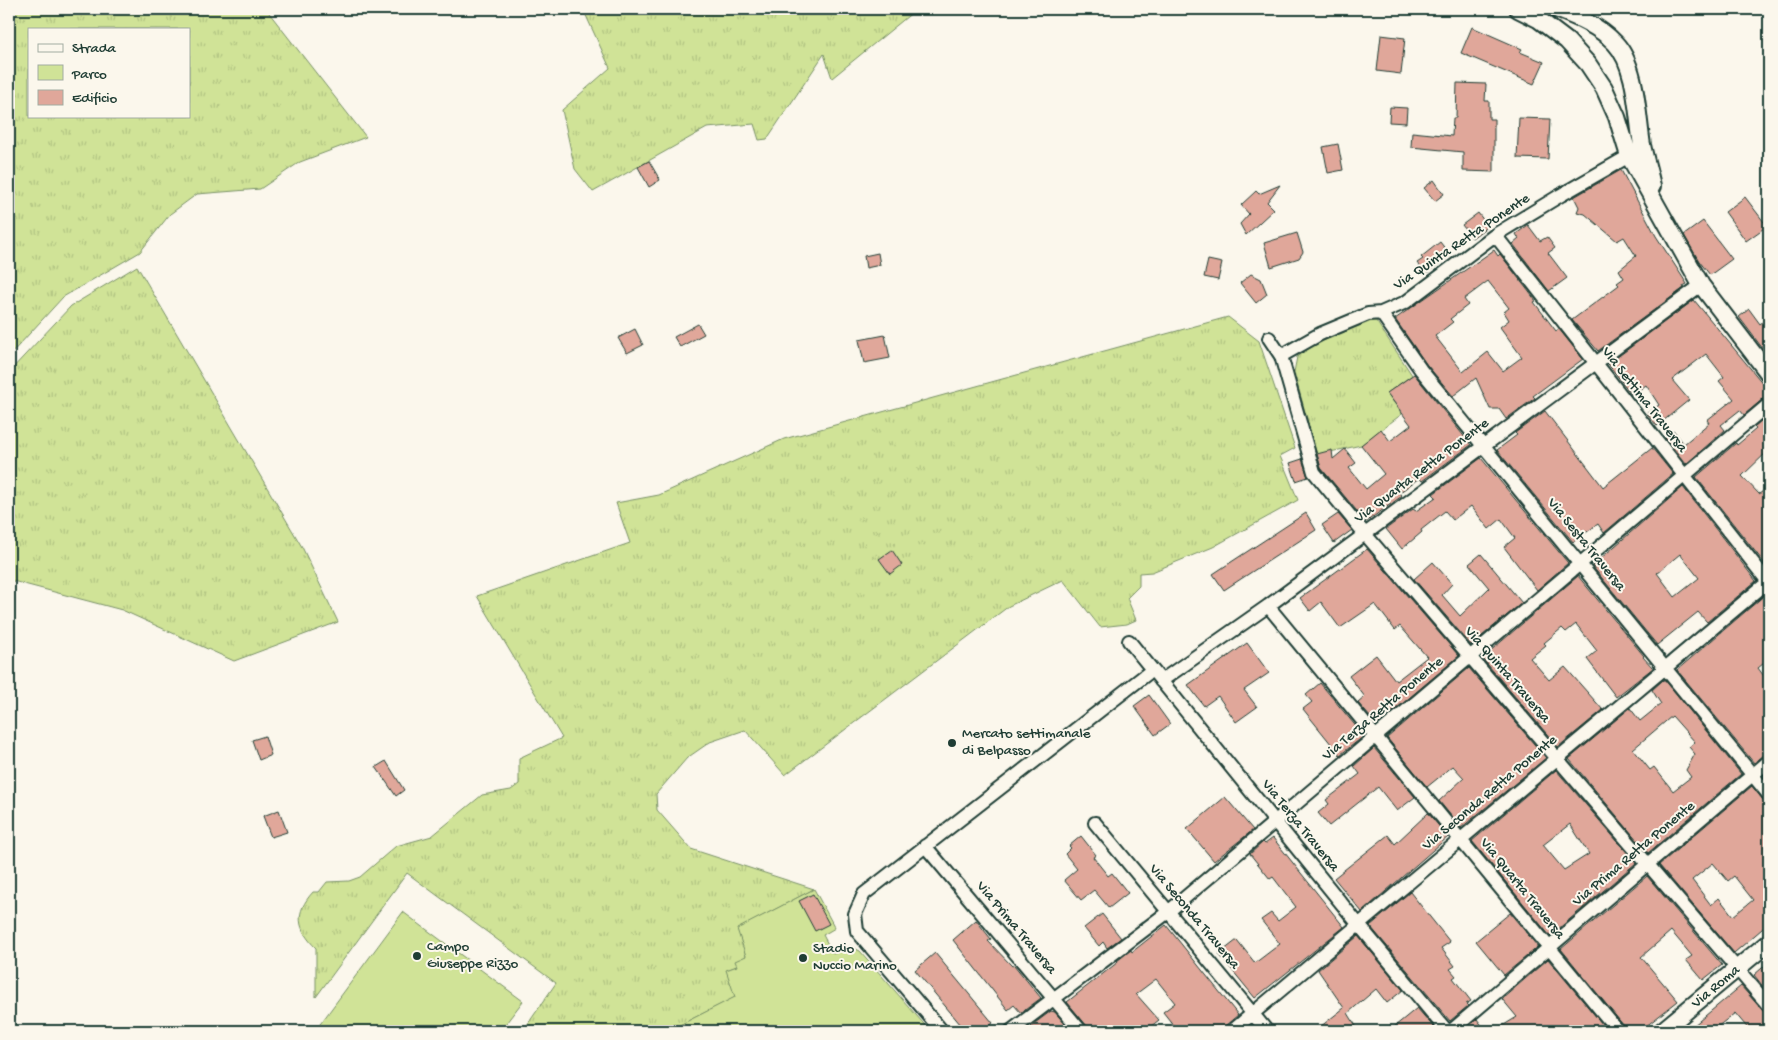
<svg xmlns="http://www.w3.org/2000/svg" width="1778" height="1040" viewBox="0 0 1778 1040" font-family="'Gochi Hand',sans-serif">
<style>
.grass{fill:url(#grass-tufts);stroke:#789066;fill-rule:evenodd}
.park{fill:#d0e397;stroke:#789066}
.building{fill:#e0a79a;stroke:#1f3d34;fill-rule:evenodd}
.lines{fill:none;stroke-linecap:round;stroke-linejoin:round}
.minor-casing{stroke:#1f3d34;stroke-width:16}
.tertiary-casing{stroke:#1f3d34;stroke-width:20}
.minor{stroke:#fbf7ec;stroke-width:12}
.tertiary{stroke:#fbf7ec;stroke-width:16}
.poi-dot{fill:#1f3d34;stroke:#fbf7ec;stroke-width:2}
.labels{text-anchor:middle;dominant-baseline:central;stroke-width:4;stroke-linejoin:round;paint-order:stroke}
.street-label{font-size:15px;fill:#1f3d34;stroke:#fbf7ec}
.poi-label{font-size:15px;fill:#1f3d34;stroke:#fbf7ec;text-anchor:start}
</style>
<defs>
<pattern id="grass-tufts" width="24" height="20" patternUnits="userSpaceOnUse" patternTransform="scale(1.25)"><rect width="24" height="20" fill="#d0e397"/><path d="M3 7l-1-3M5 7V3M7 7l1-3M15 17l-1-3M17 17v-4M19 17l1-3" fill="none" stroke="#b2c483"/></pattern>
</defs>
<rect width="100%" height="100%" fill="#fbf7ec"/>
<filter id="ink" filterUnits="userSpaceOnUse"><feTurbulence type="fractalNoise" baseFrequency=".02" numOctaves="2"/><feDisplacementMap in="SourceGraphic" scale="10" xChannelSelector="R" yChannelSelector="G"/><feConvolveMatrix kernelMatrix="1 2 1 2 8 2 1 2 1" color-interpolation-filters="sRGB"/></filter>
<g filter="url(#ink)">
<path class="grass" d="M9,9H266L366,137L300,162L260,189L197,194L170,214L140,252L63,297L9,356ZM29,29H189V116H29Z
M583,9H912L913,12L832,78L824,54L767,139L759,140L754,124L707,128L593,192L575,169L562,110L610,68Z
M137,266L302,547L338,622L234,661L122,610L9,580V372L71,306Z
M1228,317L1259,341L1295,448L1280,456L1298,500L1213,547L1152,572L1139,573V586L1127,598L1136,620L1127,624L1100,627L1063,580L1009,606L785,775L745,730L710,742L687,758L656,794L657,810L691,849L814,889L738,929L746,956L737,966L727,970L736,997L668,1031H523L556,983L407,873L316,997V948C297,929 294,913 313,892H319L327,882L349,881L360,877L396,846L432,836L482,795L511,790L519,784V758L562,738L477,596L630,543L616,503L659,495L784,439Z
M1369,320L1376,321L1412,375L1387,393L1402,414L1361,445L1317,455L1294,372L1297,357L1301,351Z"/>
<path class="park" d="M814,889L835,928L823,935L833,954L850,946L860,951L930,1031H668L735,997L726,970L737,966L735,961L746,956L737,929Z
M403,912L523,1001L500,1031H315Z"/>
<path class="building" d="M1472,27L1522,49L1520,52L1544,62L1534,84L1461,53Z
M1381,35L1405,38L1401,74L1377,71Z
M1457,83L1486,84L1485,101H1489V119H1494V172L1463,171V152L1411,147L1412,132L1452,136L1453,118H1456Z
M1390,107L1407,108L1406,123L1389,122Z
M1519,118L1550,119L1548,159L1517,158Z
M1338,144L1343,170L1328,173L1323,147Z
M649,161L660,180L649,187L638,167Z
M1621,170L1656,236L1687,284L1683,286L1684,288L1598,351L1572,320L1619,285L1617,283L1624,278L1619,270L1636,256L1624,237L1617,241L1585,214L1577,212L1579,207L1574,197Z
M1434,180L1444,194L1435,201L1424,188Z
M1280,185L1267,202L1274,209L1246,235L1240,224L1249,214L1241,205L1256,191L1259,194Z
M1745,197L1767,226L1746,241L1725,212Z
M1478,213L1488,226L1472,238L1462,225Z
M1703,221L1732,259L1710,275L1699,261L1684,235Z
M1528,225L1540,241L1547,237L1555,248L1548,253L1567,278L1549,291L1513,244L1519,239L1516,234Z
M1297,233L1303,252L1299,258L1271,267L1264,243Z
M1440,242L1450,255L1425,274L1417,263L1423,259L1421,257Z
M1494,250L1498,256L1500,254L1536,301L1534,302L1556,331L1559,329L1583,359L1533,396L1535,398L1506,419L1499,409H1490L1476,378L1453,396L1427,365L1395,319ZM1488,281L1509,308L1504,312L1509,320L1500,327L1522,357L1503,371L1488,352L1463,372L1435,336L1453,322L1450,319L1468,305L1464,299Z
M878,253L880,265L866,268L864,256Z
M1208,260L1222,263L1218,280L1204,277Z
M1251,274L1261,279L1267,294L1256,303L1240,283Z
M1694,300L1769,391V396L1764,398L1744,415L1740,410L1721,425L1725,430L1686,464L1665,438L1674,431L1684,444L1709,423L1707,420L1734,399L1719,381L1724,377L1706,354L1672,380L1689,400L1657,426L1647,414L1659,405L1646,385L1632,395L1608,364Z
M1749,309L1760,324L1769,317V357L1739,317Z
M698,324L704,334L680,347L674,337Z
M635,329L643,345L627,353L618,338Z
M885,335L890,358L864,363L859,340Z
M1414,374L1471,445L1422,481L1419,478L1399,493L1402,496L1366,522L1321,468L1317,454L1332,450L1333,459L1345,449L1356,463L1349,468L1366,489L1384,474L1361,445L1381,429L1390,441L1411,425L1387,393Z
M1545,411L1603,487L1652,448L1673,474L1604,533L1598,524L1573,542L1497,450L1517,435L1515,433Z
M1769,414V450L1742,476L1759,494L1769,487V569L1696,477L1736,443L1737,445L1756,429L1754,427Z
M1481,458L1568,563L1537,590L1504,547L1515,538L1501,519L1489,529L1471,506L1453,520L1445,511L1421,530L1422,532L1402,549L1386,529L1413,509L1416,511L1436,497L1433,494Z
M1302,459L1308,477L1296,481L1290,463Z
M1683,487L1756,581L1707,622L1698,612L1657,645L1592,566ZM1680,554L1699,578L1675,597L1657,573Z
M1306,513L1316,530L1224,590L1213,574Z
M1338,514L1352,530L1334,543L1322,525Z
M1367,549L1459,656L1377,725L1358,703L1365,697L1349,676L1376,655L1396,681L1427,657L1400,626L1395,630L1375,604L1340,628L1321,602L1310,611L1300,598Z
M892,550L902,565L890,574L879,559Z
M1481,554L1522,603L1471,645L1414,579L1433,562L1452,584L1442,595L1460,616L1489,588L1469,564Z
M1578,576L1644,656L1643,657L1653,668L1616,697L1587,659L1597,651L1576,624L1566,632L1562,628L1544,643L1546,645L1530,658L1549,680L1565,667L1603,710L1558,747L1482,658Z
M1766,594L1769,599V659L1758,668L1769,683V753L1764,755L1754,763L1677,670Z
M1247,643L1269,673L1244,690L1257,707L1236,722L1218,696L1204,706L1188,685Z
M1469,668L1546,758L1461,828L1439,801L1464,778L1453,766L1427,787L1387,738Z
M1663,680H1665L1741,774L1648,853L1569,759L1630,708L1640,721L1661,704L1652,690ZM1672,716L1695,742L1689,747L1695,754L1686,770L1691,777L1673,791L1654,767L1650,770L1633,749Z
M1320,683L1364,736L1340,755L1303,709L1312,702L1306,695Z
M1149,695L1170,724L1155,735L1134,706Z
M265,736L271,755L259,760L252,740Z
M1374,748L1415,797L1397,811L1378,787L1329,826L1318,813L1329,804L1326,800L1360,774L1354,766Z
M386,761L404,790L396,796L376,767Z
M1556,770L1636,863L1550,936L1472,841ZM1570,824L1589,854L1564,870L1543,845Z
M1752,786L1763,800L1769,803V923L1734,953L1659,865ZM1713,863L1728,881L1734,876L1753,900L1733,916L1719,898L1711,905L1692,880Z
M1225,797L1253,830L1214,861L1187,829Z
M279,810L287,832L271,837L263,816Z
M1428,813L1448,837L1362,912L1334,878L1388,835L1395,844Z
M1081,836L1096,855L1093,857L1108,876L1112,873L1128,893L1109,908L1094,890L1081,900L1064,880L1077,869L1065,854L1071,848L1069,846Z
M1273,838L1344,927L1255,998L1219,954L1237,940L1255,963L1280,944L1261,920L1271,913L1278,921L1296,907L1273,877L1270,879L1250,854L1263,842L1265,844Z
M1647,876L1722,965L1703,980L1686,960L1692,956L1671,931L1641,957L1678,1001L1640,1031H1626L1624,1026L1561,949Z
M1410,892L1450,942L1441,948L1455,966L1450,969L1456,976L1453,978L1471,1001L1466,1004L1468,1006L1450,1021L1370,926Z
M813,894L829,924L815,931L799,901Z
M1510,913L1538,947L1504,975L1476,941Z
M1102,914L1121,938L1107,948L1103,942L1099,946L1084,928Z
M976,920L991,939L988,941L1012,966L1014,965L1041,998L1021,1013L1014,1005L1008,1010L953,940Z
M1166,925L1238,1015L1226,1025L1224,1031H1178L1163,1012L1175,1003L1156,979L1136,994L1159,1020L1145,1031H1089L1087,1026L1067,1002L1118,962L1117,961L1131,950L1132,952Z
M1358,936L1403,990L1387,1003L1376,989L1348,1013L1359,1031H1315L1344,1008L1318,970Z
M935,953L993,1023L984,1031H966L915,970Z
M1548,959L1608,1031H1494L1517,1017L1502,999Z
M1769,962V994L1754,975Z
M1741,986L1763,1011L1769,1014V1031H1750L1735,1013L1712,1031H1687Z
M1417,1008L1437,1031H1389Z
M1051,1011L1055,1012L1071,1031H1035L1031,1026Z
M1477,1019L1486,1031H1463Z"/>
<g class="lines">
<g class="minor-casing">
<path id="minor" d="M1495,235L1769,583
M1381,313L1421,370L1769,795
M1269,338L1281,356L1314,472L1365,534L1769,1006
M1281,356L1320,334L1368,314L1381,313L1406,302L1495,235L1561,195L1629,156
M1268,606L1618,1031
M1129,641L1359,925L1447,1031
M1161,681L1268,606L1701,285
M1095,823L1267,1031
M925,846L1081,1031
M942,1031L857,931L855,914L864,894L1152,670
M1011,1031L1168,912L1769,404
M1232,1031L1769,581
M1451,1031L1769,761"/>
</g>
<g class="tertiary-casing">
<path id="tertiary" d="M1518,9L1538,19L1567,41L1588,64L1604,88L1617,117L1629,156L1701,285L1769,374
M1556,9C1577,17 1599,26 1615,43C1637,66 1637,115 1642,145C1645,159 1649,172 1652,186
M1662,1031L1769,942"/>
</g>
<use href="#minor" class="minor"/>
<use href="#tertiary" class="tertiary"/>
</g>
</g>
<g class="poi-dot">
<circle cx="952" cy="743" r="5"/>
<circle cx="417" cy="956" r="5"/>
<circle cx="803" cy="958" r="5"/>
</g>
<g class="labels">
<g class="street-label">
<text transform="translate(1462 242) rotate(-34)">Via Quinta Retta Ponente</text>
<text transform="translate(1644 400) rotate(52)">Via Settima Traversa</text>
<text transform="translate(1422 471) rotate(-37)">Via Quarta Retta Ponente</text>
<text transform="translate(1586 545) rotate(51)">Via Sesta Traversa</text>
<text transform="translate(1507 675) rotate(49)">Via Quinta Traversa</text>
<text transform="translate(1383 709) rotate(-40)">Via Terza Retta Ponente</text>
<text transform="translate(1490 793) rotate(-40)">Via Seconda Retta Ponente</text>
<text transform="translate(1300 826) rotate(51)">Via Terza Traversa</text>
<text transform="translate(1634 854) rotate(-40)">Via Prima Retta Ponente</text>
<text transform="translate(1522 889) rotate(51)">Via Quarta Traversa</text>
<text transform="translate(1194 917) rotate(50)">Via Seconda Traversa</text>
<text transform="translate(1016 928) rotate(50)">Via Prima Traversa</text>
<text transform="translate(1716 987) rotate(-40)">Via Roma</text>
</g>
<g class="poi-label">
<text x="962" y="734">Mercato settimanale<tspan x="962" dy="17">di Belpasso</tspan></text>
<text x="427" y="947">Campo<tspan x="427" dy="17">Giuseppe Rizzo</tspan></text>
<text x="813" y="949">Stadio<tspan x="813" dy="17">Nuccio Marino</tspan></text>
</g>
</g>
<rect width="1778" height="1040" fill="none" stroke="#fbf7ec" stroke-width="30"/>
<rect x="15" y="15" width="1748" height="1010" fill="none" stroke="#1f3d34" stroke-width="2" filter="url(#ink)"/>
<rect x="28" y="28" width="162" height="90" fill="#fbf7ec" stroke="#a3ada2"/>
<rect x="38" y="44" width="25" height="8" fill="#fbf7ec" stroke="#a3ada2"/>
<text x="72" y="52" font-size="15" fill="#1f3d34">Strada</text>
<rect x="38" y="65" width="25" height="15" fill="#d0e397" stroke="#a3ada2"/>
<text x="72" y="78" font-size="15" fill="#1f3d34">Parco</text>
<rect x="38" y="90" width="25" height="15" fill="#e0a79a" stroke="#a3ada2"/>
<text x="72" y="102" font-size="15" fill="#1f3d34">Edificio</text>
</svg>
